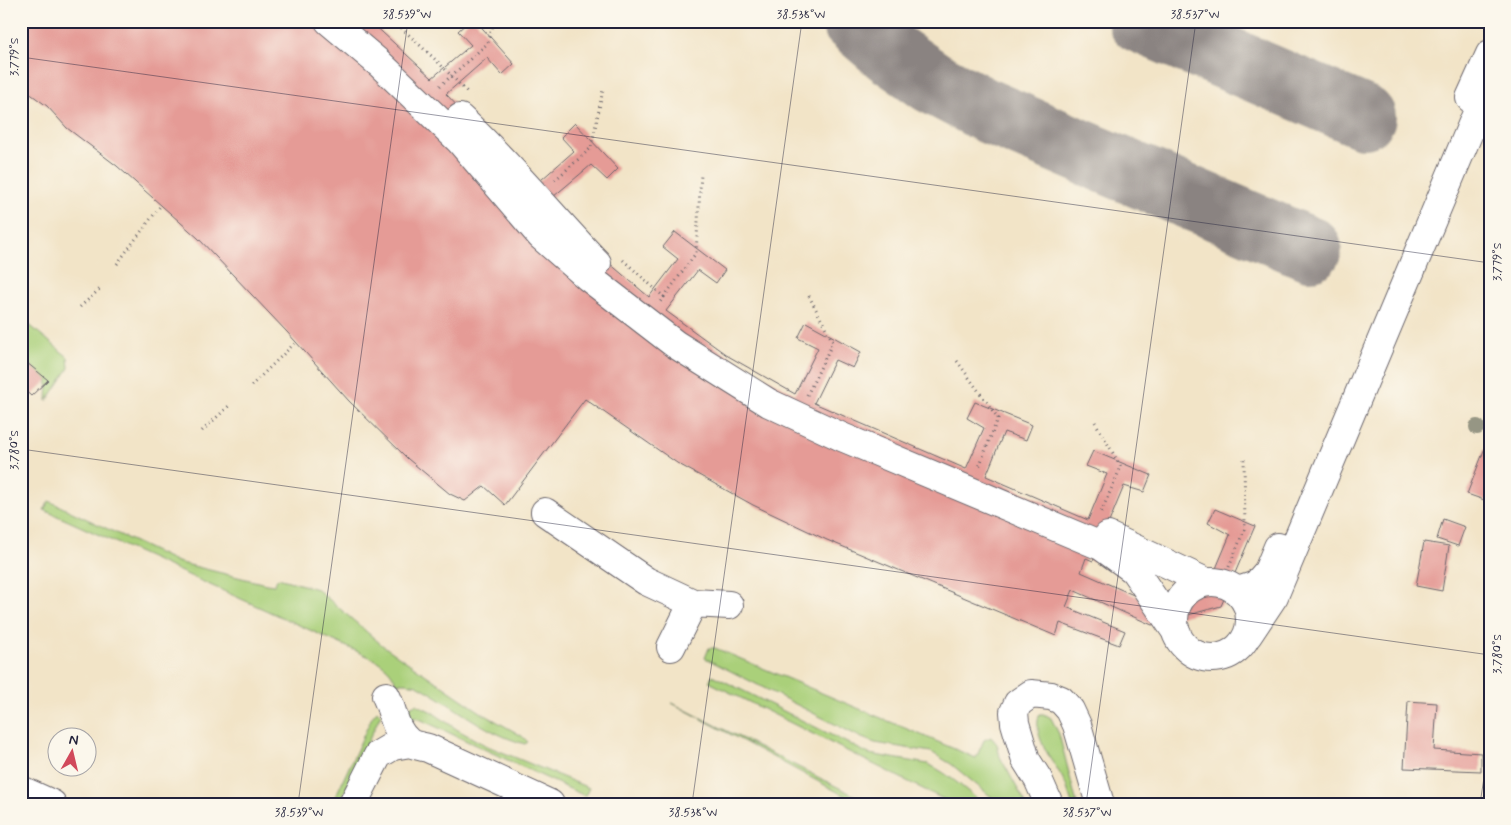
<svg xmlns="http://www.w3.org/2000/svg" width="1511" height="825" viewBox="0 0 1511 825" font-family="Mynerve,sans-serif">
<style>
.green{fill:#aad07a;stroke:#66795a}
.lines{fill:none;stroke-linecap:round;stroke-linejoin:round}
.taxiway{stroke:#8a8381;stroke-width:64}
.building{fill:#e59b96}
.minor-casing{stroke:#6b666c;stroke-width:30}
.major-casing{stroke:#6b666c;stroke-width:30}
.path{stroke:#6b666c;stroke-width:3;stroke-dasharray:1 4;stroke-linecap:butt}
.minor{stroke:#fff;stroke-width:28}
.major{stroke:#fff;stroke-width:28}
.tree{fill:#969684}
.ticks{fill:none;stroke:#22223b;stroke-width:1;stroke-opacity:0.45}
.neatline{fill:none;stroke:#22223b;stroke-width:2}
.ticks-label{font-size:12px;text-anchor:middle;fill:#22223b}
</style>
<rect width="100%" height="100%" fill="#fbf7ec"/>
<filter id="ink" filterUnits="userSpaceOnUse"><feTurbulence type="fractalNoise" baseFrequency=".02" numOctaves="2"/><feDisplacementMap in="SourceGraphic" scale="10" xChannelSelector="R" yChannelSelector="G"/><feConvolveMatrix kernelMatrix="1 2 1 2 8 2 1 2 1" color-interpolation-filters="sRGB"/></filter>
<filter id="wash" filterUnits="userSpaceOnUse"><feTurbulence type="fractalNoise" baseFrequency=".0096" numOctaves="4" result="noise"/><feDisplacementMap in="SourceGraphic" scale="20" xChannelSelector="R" yChannelSelector="G"/><feGaussianBlur stdDeviation="1.12" result="paint"/><feColorMatrix in="noise" values="0 0 0 0 0 0 0 0 0 0 0 0 0 0 0 0 0 1.4 0 .05"/><feComposite in="paint" operator="in"/></filter>
<g filter="url(#wash)">
<rect width="100%" height="100%" fill="#f2e4c7"/>
<path class="green" d="M21,318L68,357L69,368L47,401L48,380L21,359Z
M49,501L177,562L266,584L274,585L278,578L317,589L382,645L482,713L522,736L528,742L525,744C484,733 454,705 417,685L406,683H396C392,671 385,666 374,659L44,510Z
M709,648H715L976,758L984,740L991,737L997,744L1000,757L1026,804H1000L951,764L931,752L875,743L862,738L705,658Z
M712,675L869,754L928,764C949,774 966,790 983,804H953L709,682Z
M672,703L871,804H860Z
M416,704L432,712L458,730L485,745L589,788L585,796L415,717L407,728C405,716 403,709 416,704Z
M377,711L381,714L339,804H332L372,717Z
M1039,715H1046L1051,718L1059,734L1077,804H1072C1069,796 1068,788 1064,781C1055,762 1032,739 1039,715Z"/>
<g class="lines">
<path class="taxiway" d="M853,21L889,52L932,82L987,111L1310,249
M1140,21L1364,117"/>
</g>
<g id="blocks">
<path class="building" d="M21,21H370L432,78L471,45L458,31L469,21H476L514,64L502,75L487,58L446,94L533,187L574,151L561,137L575,123L618,169L607,180L591,165L547,202L595,251L649,297L678,259L663,247L675,232L725,270L716,283L698,270L666,311L728,356L795,394L818,348L798,338L806,322L861,352L853,368L835,360L814,403L966,469L984,428L967,418L975,402L1032,425L1026,440L1004,432L986,476L1088,520L1107,474L1086,466L1093,451L1151,475L1144,492L1124,486L1093,561L1086,558L1081,572L1154,604L1207,590L1230,535L1208,523L1215,509L1255,526L1221,606L1152,625L1073,590L1066,607L1125,631L1119,645L1060,623L1056,636L827,540L753,505L677,463L585,399L505,505L484,486L465,501L450,494L408,459L349,401L287,332L198,238L117,166L67,128L47,106L21,87Z
M21,358L48,380L31,396L21,387Z
M1490,435V502L1467,494Z
M1443,519L1465,527L1458,546L1437,539Z
M1424,542L1449,546L1442,591L1416,586Z
M1408,701L1437,703L1434,750L1481,753V771L1404,768Z"/>
</g>
</g>
<g filter="url(#ink)">
<use href="#blocks" fill-opacity="0" stroke="#6b666c" stroke-width="1"/>
<g class="lines">
<g class="minor-casing">
<path id="minor" d="M329,21L380,64L460,141L541,236L588,277L675,344L769,403L842,437L1101,546L1134,570L1177,633
M1470,98L1490,54
M460,118C509,163 551,215 597,263
M545,512L646,581L693,603L729,605
M1108,536L1206,582
M1174 620a38 38 0 1 1 76 0a38 38 0 1 1-76 0Z
M1238,591L1256,585L1268,571L1278,547
M1248,635L1274,596L1490,82
M671,647L693,603
M386,696C394,712 394,731 409,742C414,746 422,746 428,748L550,804
M353,804L378,755L393,746L410,743
M1049,804L1038,779L1026,760L1015,723L1014,712L1018,703L1031,694L1051,696L1061,700L1070,710L1077,725L1100,804"/>
</g>
<g class="major-casing">
<path id="major" d="M21,790L52,804"/>
</g>
<path class="path" d="M394,21L439,63L469,94
M440,86L488,43L494,21
M555,180L591,148L603,90
M623,260L664,297L660,302
M117,264L161,205
M664,297L696,253L701,174
M80,307L101,288
M957,361L998,418L979,467
M251,386L296,342
M807,395L833,342L808,294
M1095,422L1121,467L1101,512
M202,431L231,404
M1229,567L1245,528L1244,457
M1183,656C1202,668 1224,671 1244,661"/>
<use href="#minor" class="minor"/>
<use href="#major" class="major"/>
</g>
<circle class="tree" cx="1477" cy="427" r="8"/>
</g>
<path class="ticks" d="M21,57L1490,263M21,449L1490,655M298,804L408,21M692,804L802,21M1086,804L1196,21M1480,804L1490,738"/>
<rect width="1511" height="825" fill="none" stroke="#fbf7ec" stroke-width="55"/>
<g transform="translate(72 752) rotate(8)"><circle r="24" fill="#fbf7ec" stroke="#a4a2a5"/>
<path d="M0-4L9 19L0 12L-9 19Z" fill="#d1495b"/>
<text y="-8" font-size="14" font-weight="bold" text-anchor="middle" fill="#22223b">N</text>
</g>
<rect x="28" y="28" width="1456" height="770" class="neatline"/>
<g class="ticks-label">
<text x="407" y="18">38.539°W</text>
<text x="801" y="18">38.538°W</text>
<text x="1195" y="18">38.537°W</text>
<text transform="translate(14 57) rotate(-90)" y="4">3.779°S</text>
<text transform="translate(1497 262) rotate(-90)" y="4">3.779°S</text>
<text transform="translate(14 450) rotate(-90)" y="4">3.780°S</text>
<text transform="translate(1497 654) rotate(-90)" y="4">3.780°S</text>
<text x="299" y="816">38.539°W</text>
<text x="693" y="816">38.538°W</text>
<text x="1087" y="816">38.537°W</text>
</g>
</svg>
